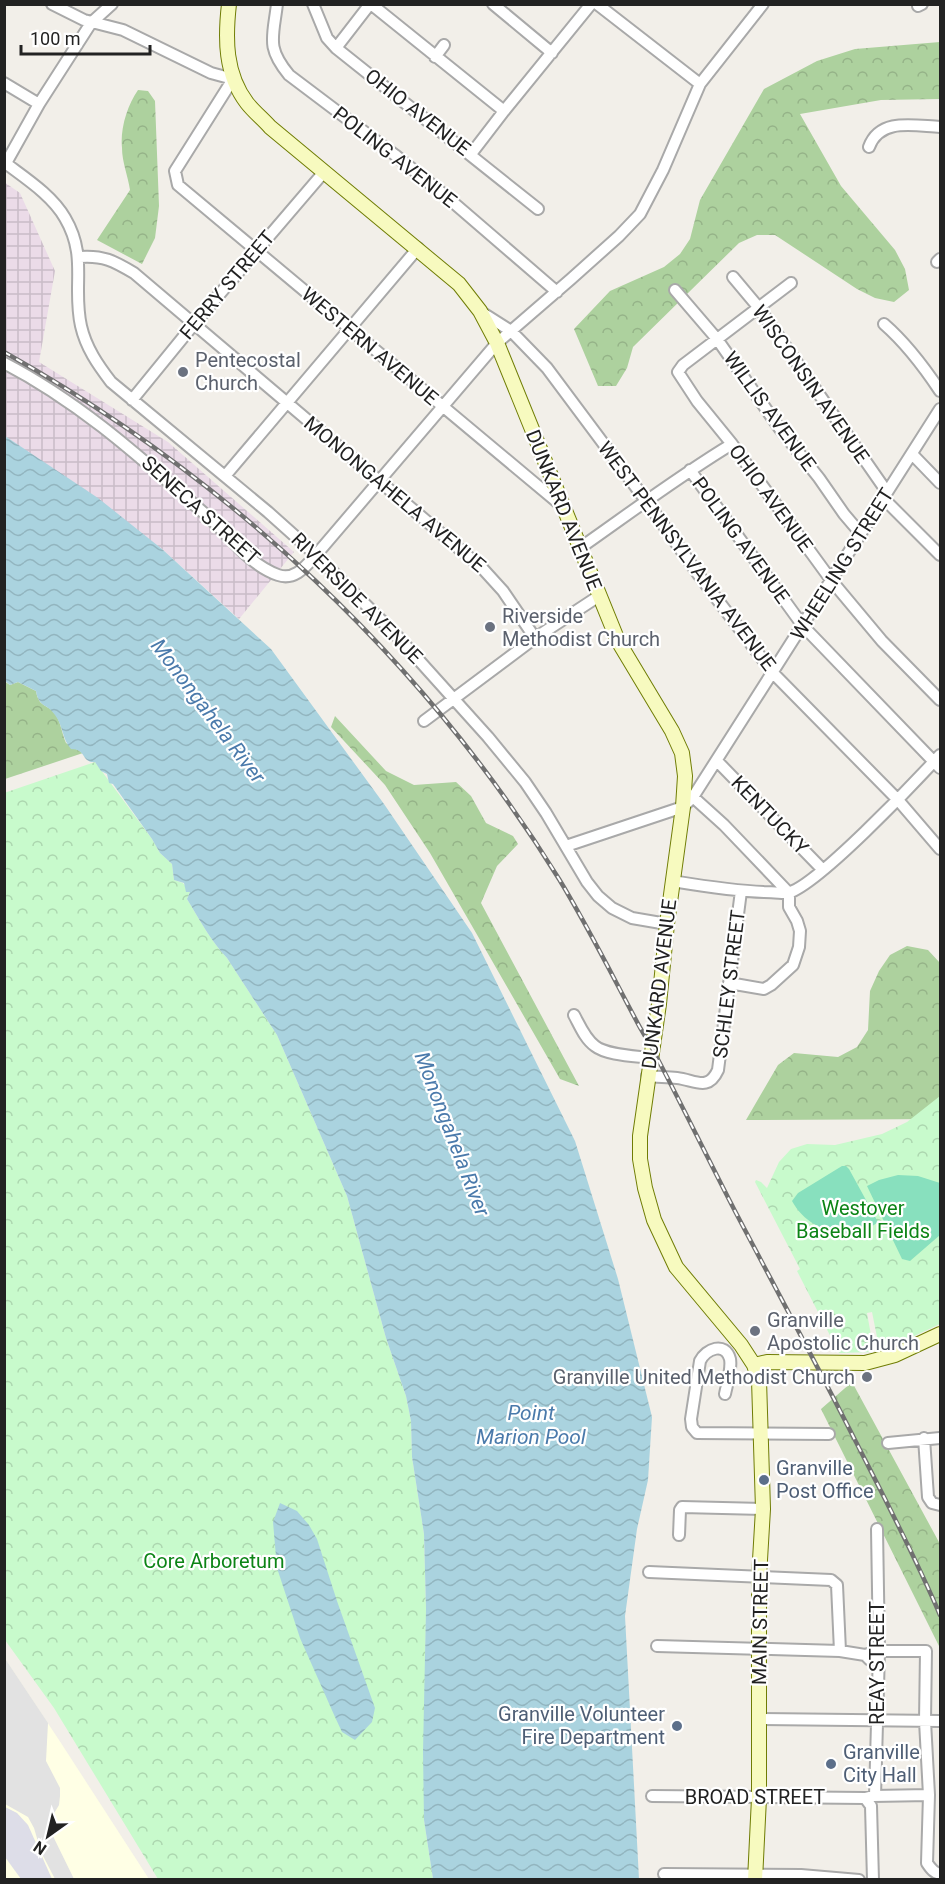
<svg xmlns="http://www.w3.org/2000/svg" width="945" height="1884" viewBox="0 0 945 1884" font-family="Roboto,sans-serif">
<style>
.industrial{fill:url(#industrial-grid)}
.education{fill:#ffffe5}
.forest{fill:url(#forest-crowns)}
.park{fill:url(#park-crowns)}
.pitch{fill:#88e0be}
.parking{fill:#e2e2e2}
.plaza{fill:#dddde8}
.water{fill:url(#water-waves)}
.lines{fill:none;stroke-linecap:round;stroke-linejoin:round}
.street-casing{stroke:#a9a9a9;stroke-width:14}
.secondary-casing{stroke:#707d05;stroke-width:16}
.street{stroke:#fff;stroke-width:10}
.secondary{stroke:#f7fabf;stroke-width:14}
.rail-casing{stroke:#707070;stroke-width:4.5}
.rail{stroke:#fff;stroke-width:2;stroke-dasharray:7;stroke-linecap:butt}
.worship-dot{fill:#6b7280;stroke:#fff;stroke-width:2}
.service-dot{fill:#5c6f8a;stroke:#fff;stroke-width:2}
.labels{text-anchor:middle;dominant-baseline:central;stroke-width:4.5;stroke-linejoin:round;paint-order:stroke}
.street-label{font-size:20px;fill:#222;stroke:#fff}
.worship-label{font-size:20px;fill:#5b616d;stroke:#fff;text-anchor:start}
.park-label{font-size:20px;fill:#0c8416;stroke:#fff}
.service-label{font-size:20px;fill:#4e5e75;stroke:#fff;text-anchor:start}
.water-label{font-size:21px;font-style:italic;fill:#4a7aab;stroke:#fff}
</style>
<defs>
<pattern id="industrial-grid" width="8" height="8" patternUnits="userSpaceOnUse" patternTransform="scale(1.5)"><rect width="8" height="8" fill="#ebdbe8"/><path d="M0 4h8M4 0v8" fill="none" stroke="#c9bcc7"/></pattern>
<pattern id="forest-crowns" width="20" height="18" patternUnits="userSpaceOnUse" patternTransform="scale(1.5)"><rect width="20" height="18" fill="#add19e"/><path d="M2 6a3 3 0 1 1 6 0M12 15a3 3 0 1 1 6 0" fill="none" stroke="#95b388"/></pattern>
<pattern id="park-crowns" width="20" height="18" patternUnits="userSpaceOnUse" patternTransform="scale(1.5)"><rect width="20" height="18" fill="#c8facc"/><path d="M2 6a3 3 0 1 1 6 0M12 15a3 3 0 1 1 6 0" fill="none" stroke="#acd6af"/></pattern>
<pattern id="water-waves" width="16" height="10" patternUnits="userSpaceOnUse" patternTransform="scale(1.5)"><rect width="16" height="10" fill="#aad3df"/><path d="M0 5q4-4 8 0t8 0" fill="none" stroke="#92b5bf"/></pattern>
</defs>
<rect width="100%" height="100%" fill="#f2efe9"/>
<path class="industrial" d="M4,182L20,193L55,271L39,362L168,442L294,552L239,619L162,549L5,436Z"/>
<path class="education" d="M4,1657L61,1743L149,1879H5Z"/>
<path class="forest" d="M940,42V99L881,100L800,114L841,186L895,250L905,269L909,290L894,302L875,298L857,289L775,235H757L739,243L633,347L627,368L616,386H598L574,329L610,291L664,267L680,254L690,239L700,200L764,89L817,61L855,49Z
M138,90L148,91L155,101L159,206L155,238L142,264L97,240L130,190C128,176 122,162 122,148C120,129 127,106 138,90Z
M4,681L10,685L18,682L36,691C39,709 48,703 56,715C61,723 62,734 66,743L83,753L5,779Z
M335,716L386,771L414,785L456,782L471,796L486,823L513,836L518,844L497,866L481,903L579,1086L560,1079L430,853L385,785L331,727Z
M907,946L928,950L940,963V1119L746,1120L778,1065L794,1053L838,1057L857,1047L868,1030L870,991L879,971L890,955Z
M852,1382L940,1544V1648L821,1409Z"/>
<path class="park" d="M95,762L152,839L160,853L172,864L174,880L183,883L190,892L187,899C199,919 211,941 227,958L277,1035L347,1196L386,1338L406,1396L411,1421L412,1457L424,1534L426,1609L424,1820L433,1879H158L54,1708L5,1640L4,793Z
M940,1096V1324L880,1352L872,1312L867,1313L874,1352L839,1353L797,1271L800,1269L755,1182L756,1180L761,1182L767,1188L779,1162L791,1149L807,1144L835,1145L882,1134L907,1122Z"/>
<path class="pitch" d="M842,1166H846L849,1169L878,1222C850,1244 808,1231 792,1201L798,1193Z
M898,1175L918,1176L940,1183V1235L910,1261L902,1259L867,1186L879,1180Z"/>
<path class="parking" d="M4,1657L48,1723L46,1761L60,1788V1796L59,1805L50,1820L49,1828L74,1879H55L41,1852L34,1828L28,1817L5,1804Z"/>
<path class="plaza" d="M5,1807L17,1813L28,1825L52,1879H21L5,1857Z"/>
<path class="water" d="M5,436L98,498L162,549L271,649L384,804L472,933L575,1141L618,1279L652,1417L648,1480L637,1529L625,1616L639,1879H433L424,1820L423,1752L426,1609L424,1534L412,1457L411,1421L406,1396L386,1338L347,1196L277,1035L227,958C211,941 199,919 187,899L190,892H186L184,883L174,880L172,864L160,853L152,839L113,784L109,783L107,774L101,771L95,762C81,763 87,749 71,749C62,739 63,725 55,715C47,703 39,708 36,691L18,682L10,685L5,681Z
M280,1503L297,1511L309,1525L317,1539L337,1601L375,1708L372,1722L355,1740L342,1732L335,1717L300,1638L277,1568L273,1522Z"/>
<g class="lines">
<g class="street-casing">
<path id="street" d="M52,4L84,20L123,30L211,73L233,79L175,171L178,185L562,506
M277,4C273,38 266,47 289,75L395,155L448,198L557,292
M313,4L327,38L336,48L538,209
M371,4L504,111
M493,4L552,53
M597,4L700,84
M918,6L922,4
M336,48L370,4
M435,57L444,45
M4,83L39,104
M869,147C880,117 915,126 940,127
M471,154L504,111L591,4
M4,162C25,178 52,195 65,218C88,257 72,286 81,326C86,348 98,365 111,382L268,512L316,555L398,637L488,737L525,782L546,813L587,882L598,896L612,908L632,918L667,924
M6,163L39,104L91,23L112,4
M79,257C103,255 114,261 134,273L483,569L503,591L535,638
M937,262L940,259
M733,277L759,308L887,492
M791,283L683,365L678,372L697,401L732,444L831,580L882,641L940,700
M675,290L717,339L780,429L819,478L844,514L861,534
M481,312L511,331L547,368L647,502L698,574L773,673L898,800L940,849
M884,324C907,344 924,367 940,391
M4,363C81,403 141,458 205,514C229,534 247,564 278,575C295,581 306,566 316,555L497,343L571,279L619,236L640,214L663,170L700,84L763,4
M132,400L194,324L324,172
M912,454L940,483
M690,470L803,626L940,768
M225,476L418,248
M883,498L940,555
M580,548C630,513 679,476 732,444
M424,721L535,638L599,596
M717,761L823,870
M693,797L724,825L789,893V907L797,921L800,931L799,947L793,965L771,985L764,989L729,983
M566,846L683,807L693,797L940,409
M672,881C703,886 733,891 764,892C771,892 779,893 787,893C814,889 917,780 940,755
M574,1015C580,1026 585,1039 595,1046C606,1055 635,1056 650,1058
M647,1076C657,1077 667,1077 677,1078C695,1080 708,1092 718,1070L741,891
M725,1394C727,1384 732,1369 730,1359C725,1341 706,1349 700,1361L691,1419L692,1427L697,1433L829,1434
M924,1438L928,1497L932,1503L940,1505
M888,1443L940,1438
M679,1535L680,1510L682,1507L763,1509
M649,1572L831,1580L837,1585L840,1651
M657,1646L840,1651L865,1655L870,1660
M865,1655L879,1651H926L925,1721L929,1795L927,1863C931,1869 934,1873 940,1874
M759,1719L940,1721
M652,1796L865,1798L873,1796L929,1795
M875,1796L879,1651L877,1529
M865,1798L871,1806L873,1880
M664,1874L801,1875L859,1880"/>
</g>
<g class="secondary-casing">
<path id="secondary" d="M229,4C225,39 225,74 247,103C254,112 263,119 270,127L459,284L480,311L497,343L618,641L672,731L682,753L685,776L683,807L667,924L659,1004L640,1136V1159L645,1188L654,1220L676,1267L741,1345L754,1365L759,1380L763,1509L759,1577V1798L755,1880
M754,1365L767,1362L865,1363L895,1355L940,1334"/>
</g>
<use href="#street" class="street"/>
<use href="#secondary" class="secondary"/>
<g class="rail-casing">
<path id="rail" d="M4,352C229,478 423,659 559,879C587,925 611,973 636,1020C641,1030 647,1039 652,1048C681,1103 708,1159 736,1213C776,1289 817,1365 856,1442C885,1499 915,1556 940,1615"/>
</g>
<use href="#rail" class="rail"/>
</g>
<g class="worship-dot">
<circle cx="183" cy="372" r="6"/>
<circle cx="490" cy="627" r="6"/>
<circle cx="755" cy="1331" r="6"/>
<circle cx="867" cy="1377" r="6"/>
</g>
<g class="service-dot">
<circle cx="764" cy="1480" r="6"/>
<circle cx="677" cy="1726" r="6"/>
<circle cx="831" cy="1764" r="6"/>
</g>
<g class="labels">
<g class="street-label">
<text transform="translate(418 112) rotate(38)">OHIO AVENUE</text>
<text transform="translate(395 157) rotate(38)">POLING AVENUE</text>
<text transform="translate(227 285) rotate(-50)">FERRY STREET</text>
<text transform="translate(370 346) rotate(40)">WESTERN AVENUE</text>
<text transform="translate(811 384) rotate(55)">WISCONSIN AVENUE</text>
<text transform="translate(770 411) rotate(54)">WILLIS AVENUE</text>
<text transform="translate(395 494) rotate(40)">MONONGAHELA AVENUE</text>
<text transform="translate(771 498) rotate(54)">OHIO AVENUE</text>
<text transform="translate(201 510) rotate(42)">SENECA STREET</text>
<text transform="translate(564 510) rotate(68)">DUNKARD AVENUE</text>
<text transform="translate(741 540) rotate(54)">POLING AVENUE</text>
<text transform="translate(687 556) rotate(53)">WEST PENNSYLVANIA AVENUE</text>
<text transform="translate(842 564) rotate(-58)">WHEELING STREET</text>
<text transform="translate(357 598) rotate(45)">RIVERSIDE AVENUE</text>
<text transform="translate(770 815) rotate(46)">KENTUCKY</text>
<text transform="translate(659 984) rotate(-83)">DUNKARD AVENUE</text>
<text transform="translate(729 984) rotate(-83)">SCHLEY STREET</text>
<text transform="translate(760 1622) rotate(-89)">MAIN STREET</text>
<text transform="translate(877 1663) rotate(-90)">REAY STREET</text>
<text x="755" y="1797">BROAD STREET</text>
</g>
<g class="worship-label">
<text x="195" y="360">Pentecostal<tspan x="195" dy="23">Church</tspan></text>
<text x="502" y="616">Riverside<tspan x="502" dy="23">Methodist Church</tspan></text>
<text x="767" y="1320">Granville<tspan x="767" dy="23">Apostolic Church</tspan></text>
<text x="855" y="1377" text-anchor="end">Granville United Methodist Church</text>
</g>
<g class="park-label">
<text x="863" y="1208">Westover<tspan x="863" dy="23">Baseball Fields</tspan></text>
<text x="214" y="1561">Core Arboretum</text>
</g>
<g class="service-label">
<text x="776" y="1468">Granville<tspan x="776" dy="23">Post Office</tspan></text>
<text x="665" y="1714" text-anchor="end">Granville Volunteer<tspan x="665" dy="23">Fire Department</tspan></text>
<text x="843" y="1752">Granville<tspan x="843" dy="23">City Hall</tspan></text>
</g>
<g class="water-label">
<text transform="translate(208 711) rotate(53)">Monongahela River</text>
<text transform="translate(452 1134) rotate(69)">Monongahela River</text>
<text x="531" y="1413">Point<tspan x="531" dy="24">Marion Pool</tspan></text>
</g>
</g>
<rect width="945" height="1884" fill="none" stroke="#222222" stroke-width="12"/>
<g transform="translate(48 1836) rotate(214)" stroke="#ffffff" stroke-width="4.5" paint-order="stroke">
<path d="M0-4.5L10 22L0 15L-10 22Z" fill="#222222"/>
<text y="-9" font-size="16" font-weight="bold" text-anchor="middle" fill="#222222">N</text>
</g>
<path d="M21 45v9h129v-9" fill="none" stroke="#222222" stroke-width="3"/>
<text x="30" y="45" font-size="18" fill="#222222" stroke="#ffffff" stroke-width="4.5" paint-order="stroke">100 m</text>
</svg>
